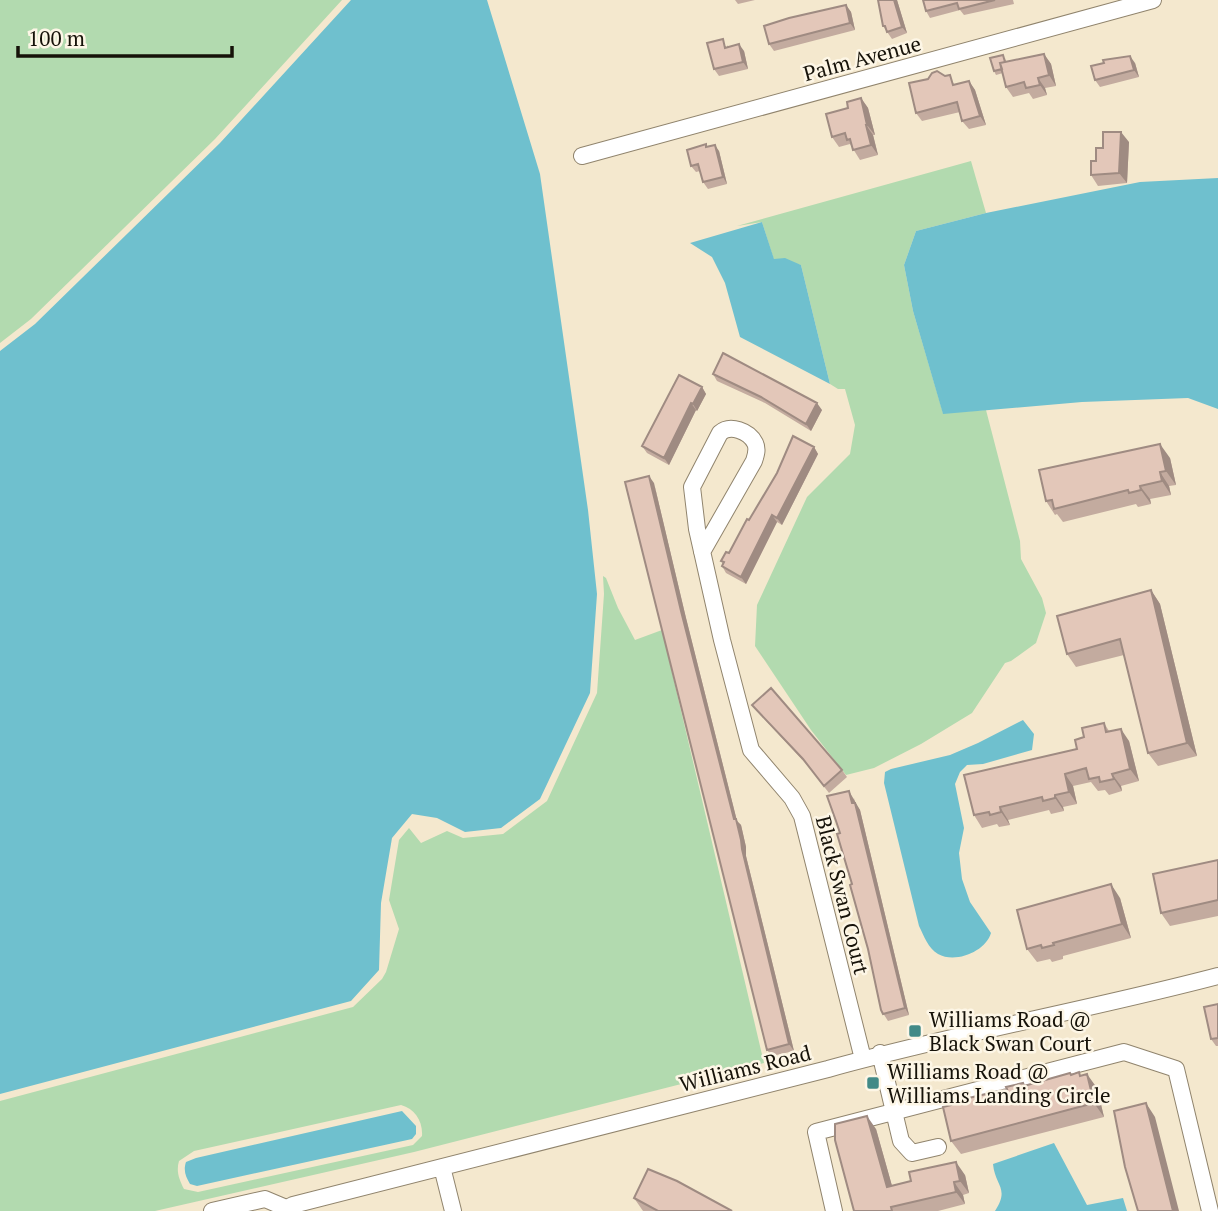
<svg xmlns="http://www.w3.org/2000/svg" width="1218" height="1211" viewBox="0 0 1218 1211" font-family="'PT Serif',serif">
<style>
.green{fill:#b2daaf;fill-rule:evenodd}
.water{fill:#6fc0ce}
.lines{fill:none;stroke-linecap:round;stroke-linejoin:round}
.minor-casing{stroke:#90846d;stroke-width:18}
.minor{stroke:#fff;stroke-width:16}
.wall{fill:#c3ab9f}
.shaded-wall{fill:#9f8b82}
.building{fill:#e3c7b9;stroke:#9f8b82;stroke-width:2}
.poi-dot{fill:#428a87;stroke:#fdf6e6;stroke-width:2.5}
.labels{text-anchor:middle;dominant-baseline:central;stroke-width:5;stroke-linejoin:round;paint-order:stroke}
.street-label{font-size:21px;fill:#161209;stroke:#fdf6e6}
.poi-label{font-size:21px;fill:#161209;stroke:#fdf6e6;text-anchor:start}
</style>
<rect width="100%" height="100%" fill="#f4e8ce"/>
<path class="green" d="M0,0H342L215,139L31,319L0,343Z
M971,161L986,213L916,231L904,265L913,311L943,413L986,410L1020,541L1021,559L1042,598L1046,613L1036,643L1011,661L1005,663L972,713L921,744L874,768L846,775L811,730L755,646L757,605L807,497L850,454L855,425L845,389H838L830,384L801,265L774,260L762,222L737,226Z
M603,576L606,578L618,608L635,640L662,630L764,1063L414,1152L155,1211H0V1101L353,1007L382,979L386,972L399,929L389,900L399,840L409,828L421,843L447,831L463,838L503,834L547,801L597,693L604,594ZM401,1105C415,1109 423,1121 422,1136L413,1145L198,1192L184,1189C179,1179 176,1171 179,1161L194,1151Z"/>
<path class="water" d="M351,0H487L540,174L588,510L597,594L590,693L540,799L501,828L465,832L437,818L412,814L392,838L381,903L379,970L351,1001L0,1094V351L35,324L220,143Z
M1218,178V409L1188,398L1082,402L943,414L913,311L904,265L916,231L986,213L1140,182Z
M762,222L774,259L785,258L801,265L830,384L740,337L725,283L712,257L690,243Z
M1023,720L1034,734L1032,750L983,764L967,765L960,772L955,784L964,828L959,853L962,879L970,902L991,933C986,951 956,964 938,954C928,948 924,936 919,926L884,783L885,772L891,769L950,755L978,743Z
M402,1111L416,1126V1134L412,1139L197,1186L190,1184C186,1177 183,1171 186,1162L196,1158Z
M1054,1143L1087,1205L1123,1198L1127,1211H995C1010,1188 995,1186 993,1164Z"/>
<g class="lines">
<g class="minor-casing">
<path id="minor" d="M582,156L1153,0
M702,552L754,461C756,455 758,449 755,443C749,431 730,424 720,433L692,487L697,529L722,640L751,750L792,798L802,816L863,1059
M880,1053L901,1141L912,1153L938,1147
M442,1167L453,1211
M212,1211L265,1199L284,1207
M281,1211L293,1205L828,1069C957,1033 1089,1010 1218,976
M834,1211L816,1132L1124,1052L1176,1069L1210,1211"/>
</g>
<use href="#minor" class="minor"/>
</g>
<path class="wall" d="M735,0H755L738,4Z
M878,0H897L907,33L892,39L883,26Z
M923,0H1013L1014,4L964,15L960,10L930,18L926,11Z
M846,5L851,12L855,30L774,51L769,44Z
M728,45V47L744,51L748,69L719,76L714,69Z
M1044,54L1051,64L1056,86L1045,88L1047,95L1033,99L1029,93L1013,97L1006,87L1003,73L996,75L994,71L1005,58L1006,62Z
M1135,63L1139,77L1100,87L1095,80Z
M969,81L975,90L986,125L969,129L962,121L960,112L922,121L916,113L957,84Z
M861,98L868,108L875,135H873L878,155L860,160L850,144L839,147L832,137L848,108Z
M1129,142L1127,183L1098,186L1091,175L1096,161L1103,148Z
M707,147L719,151L727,184L708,189L703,182L700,171L696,172L691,166Z
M713,374L822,410L811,431L765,403L717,381Z
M702,387L706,394L697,411L696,410L669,465L647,453L642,446Z
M814,447L818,454L782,525L777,522L746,584L726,573L722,566L723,564L721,561L729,553L749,520Z
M1170,458L1176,485L1169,486L1171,495L1150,499L1151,504L1138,507L1136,504L1063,522L1057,514L1055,515L1046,501Z
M654,483L686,618L737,821L741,825L746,847V856L794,1051L772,1056L767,1050Z
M1151,590L1160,604L1197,756L1158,766L1148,753L1124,655L1076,667L1067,654Z
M752,705L842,770L847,777L829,793L808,766L757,711Z
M1104,723L1109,731L1129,741L1139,781L1121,786L1122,791L1109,795L1105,790L1098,791L1091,782L1073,786L1077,804L1063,807L1064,811L1051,814L1049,810L1008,820L1010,825L999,827L997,824L982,828L974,815L1077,749L1084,737Z
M854,798L855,803L860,810L909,1015L888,1021L881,1010L868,949L840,833Z
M1218,860V916L1170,926L1161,913Z
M1120,898L1131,938L1063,956V959L1052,962L1050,959L1037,962L1027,949Z
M1218,1004V1046H1216L1211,1039Z
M1072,1074L1081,1075L1097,1088L1104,1117L961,1154L951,1141L1023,1083L1026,1085Z
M876,1129L892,1186L965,1175L969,1193L963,1195L965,1204L938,1211H854Z
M634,1198L732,1211H643Z"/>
<path class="shaded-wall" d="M894,0H897L907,33L902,27Z
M846,5L851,12L855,30L850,23Z
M739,44L744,51L748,69L743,62Z
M1044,54L1051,64L1056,86L1049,75Z
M1130,56L1135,63L1139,77L1134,70Z
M1038,78L1045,88L1047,95L1040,85Z
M969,81L975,90L986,125L980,116Z
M861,98L868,108L875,135L867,125Z
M866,125L873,135L878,155L871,145Z
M1121,132L1129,142L1127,183L1119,173Z
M715,145L719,151L727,184L723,177Z
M702,387L706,394L697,411L693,404Z
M691,403L696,410L669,465L664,458Z
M817,403L822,410L811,431L806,424Z
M1160,444L1170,458L1176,485L1166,471Z
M814,447L818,454L782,525L777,518Z
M1160,472L1169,486L1171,495L1162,481Z
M649,476L654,483L686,618L737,821L741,825L746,847V856L794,1051L789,1044L742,849L681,611Z
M1140,486L1150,499L1151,504L1141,490Z
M772,515L777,522L746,584L741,577Z
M1151,590L1160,604L1197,756L1187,743Z
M1121,729L1129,741L1139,781L1130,769Z
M1065,774L1073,786L1077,804L1069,792Z
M1112,774L1121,786L1122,791L1114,779Z
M849,791L860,810L909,1015L905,1008Z
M1055,795L1063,807L1064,811L1055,798Z
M1000,807L1008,820L1010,825L1001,812Z
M1111,884L1120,898L1131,938L1122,924Z
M1087,1074L1097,1088L1104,1117L1094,1103Z
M1146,1103L1155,1117L1179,1211H1173Z
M867,1116L876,1129L896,1200L887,1187Z
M956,1162L965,1175L969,1193L960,1181Z
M954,1182L963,1195L965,1204L956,1192Z"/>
<path class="building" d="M878,0H894L902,27L887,32L885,26H883Z
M923,0H995L959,9L957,3L926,11Z
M846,5L850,23L769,44L764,26L789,18Z
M723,39L725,48L739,44L743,62L714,69L707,43Z
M1044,54L1049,75L1038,78L1040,85L1026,88L1024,82L1006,87L1000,63Z
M1003,55L1005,62L1000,63L1002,69L994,71L990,58Z
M1130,56L1134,70L1095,80L1091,66L1104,63L1103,60Z
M937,71L945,76L950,75L953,85L969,81L980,116L962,121L957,102L916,113L909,83L928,79L932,73Z
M861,98L867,125H866L871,145L853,150L850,139L847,140L845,133L832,137L826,114L848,108L847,102Z
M1103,132H1121L1119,173L1091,175V161H1096V148H1103Z
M706,144V147L715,145L723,177L703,182L698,164L691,166L687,150Z
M723,353L817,403L806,424L761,397L713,374Z
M679,375L702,387L693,404L691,403L664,458L642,446Z
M793,436L814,447L777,518L772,515L741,577L722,566L724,562L721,561L726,552L729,553L747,519L749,520L777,473Z
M1160,444L1166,471L1160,472L1162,481L1140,486L1141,490L1129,493L1128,490L1054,509L1052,500L1046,501L1039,470Z
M649,476L681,611L734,819H736L741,840L742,849L789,1044L767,1050L625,482Z
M1151,590L1187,743L1148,753L1120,639L1067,654L1057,616Z
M771,688L842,770L824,786L803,759L752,705Z
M1104,723L1106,732L1121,729L1130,769L1112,774L1114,779L1100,782L1099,777L1089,779L1086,768L1065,774L1069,792L1055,795V798L1043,801L1042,797L1000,807L1001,812L990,815L989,812L974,815L964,775L1077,749L1075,740L1084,737L1082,728Z
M849,791L852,803H855L905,1008L883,1014L881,1010L868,949L850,885L852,884L837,834L840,833L836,821L827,796Z
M1218,860V900L1161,913L1153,874Z
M1111,884L1122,924L1053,943L1054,945L1042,948L1041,945L1027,949L1017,910Z
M1218,1004V1038L1211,1039L1204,1007Z
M1079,1072L1080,1076L1087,1074L1094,1103L951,1141L943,1107L951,1105L956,1101L1007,1089L1006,1087L1023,1083L1024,1086L1070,1073L1071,1075Z
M1146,1103L1173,1211H1138L1125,1167L1114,1111Z
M867,1116L887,1187L911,1181L909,1172L956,1162L960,1181L954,1182L956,1192L891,1207L892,1211H854L835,1140V1124Z
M648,1169L677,1181L732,1211H658L634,1198Z"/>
<g class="poi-dot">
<rect x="908" y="1024" width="14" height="14" rx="3.5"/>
<rect x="866" y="1076" width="14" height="14" rx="3.5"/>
</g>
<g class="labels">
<g class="street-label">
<text transform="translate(862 58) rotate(-15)">Palm Avenue</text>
<text transform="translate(843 895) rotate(76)">Black Swan Court</text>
<text transform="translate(745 1068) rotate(-14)">Williams Road</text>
</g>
<g class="poi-label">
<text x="929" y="1019">Williams Road @<tspan x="929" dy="24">Black Swan Court</tspan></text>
<text x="887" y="1071">Williams Road @<tspan x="887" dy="24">Williams Landing Circle</tspan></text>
</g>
</g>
<path d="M18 46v10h214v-10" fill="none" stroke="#161209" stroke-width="3.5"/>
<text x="28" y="46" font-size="21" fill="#161209" stroke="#fdf6e6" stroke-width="5" paint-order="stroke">100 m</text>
</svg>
